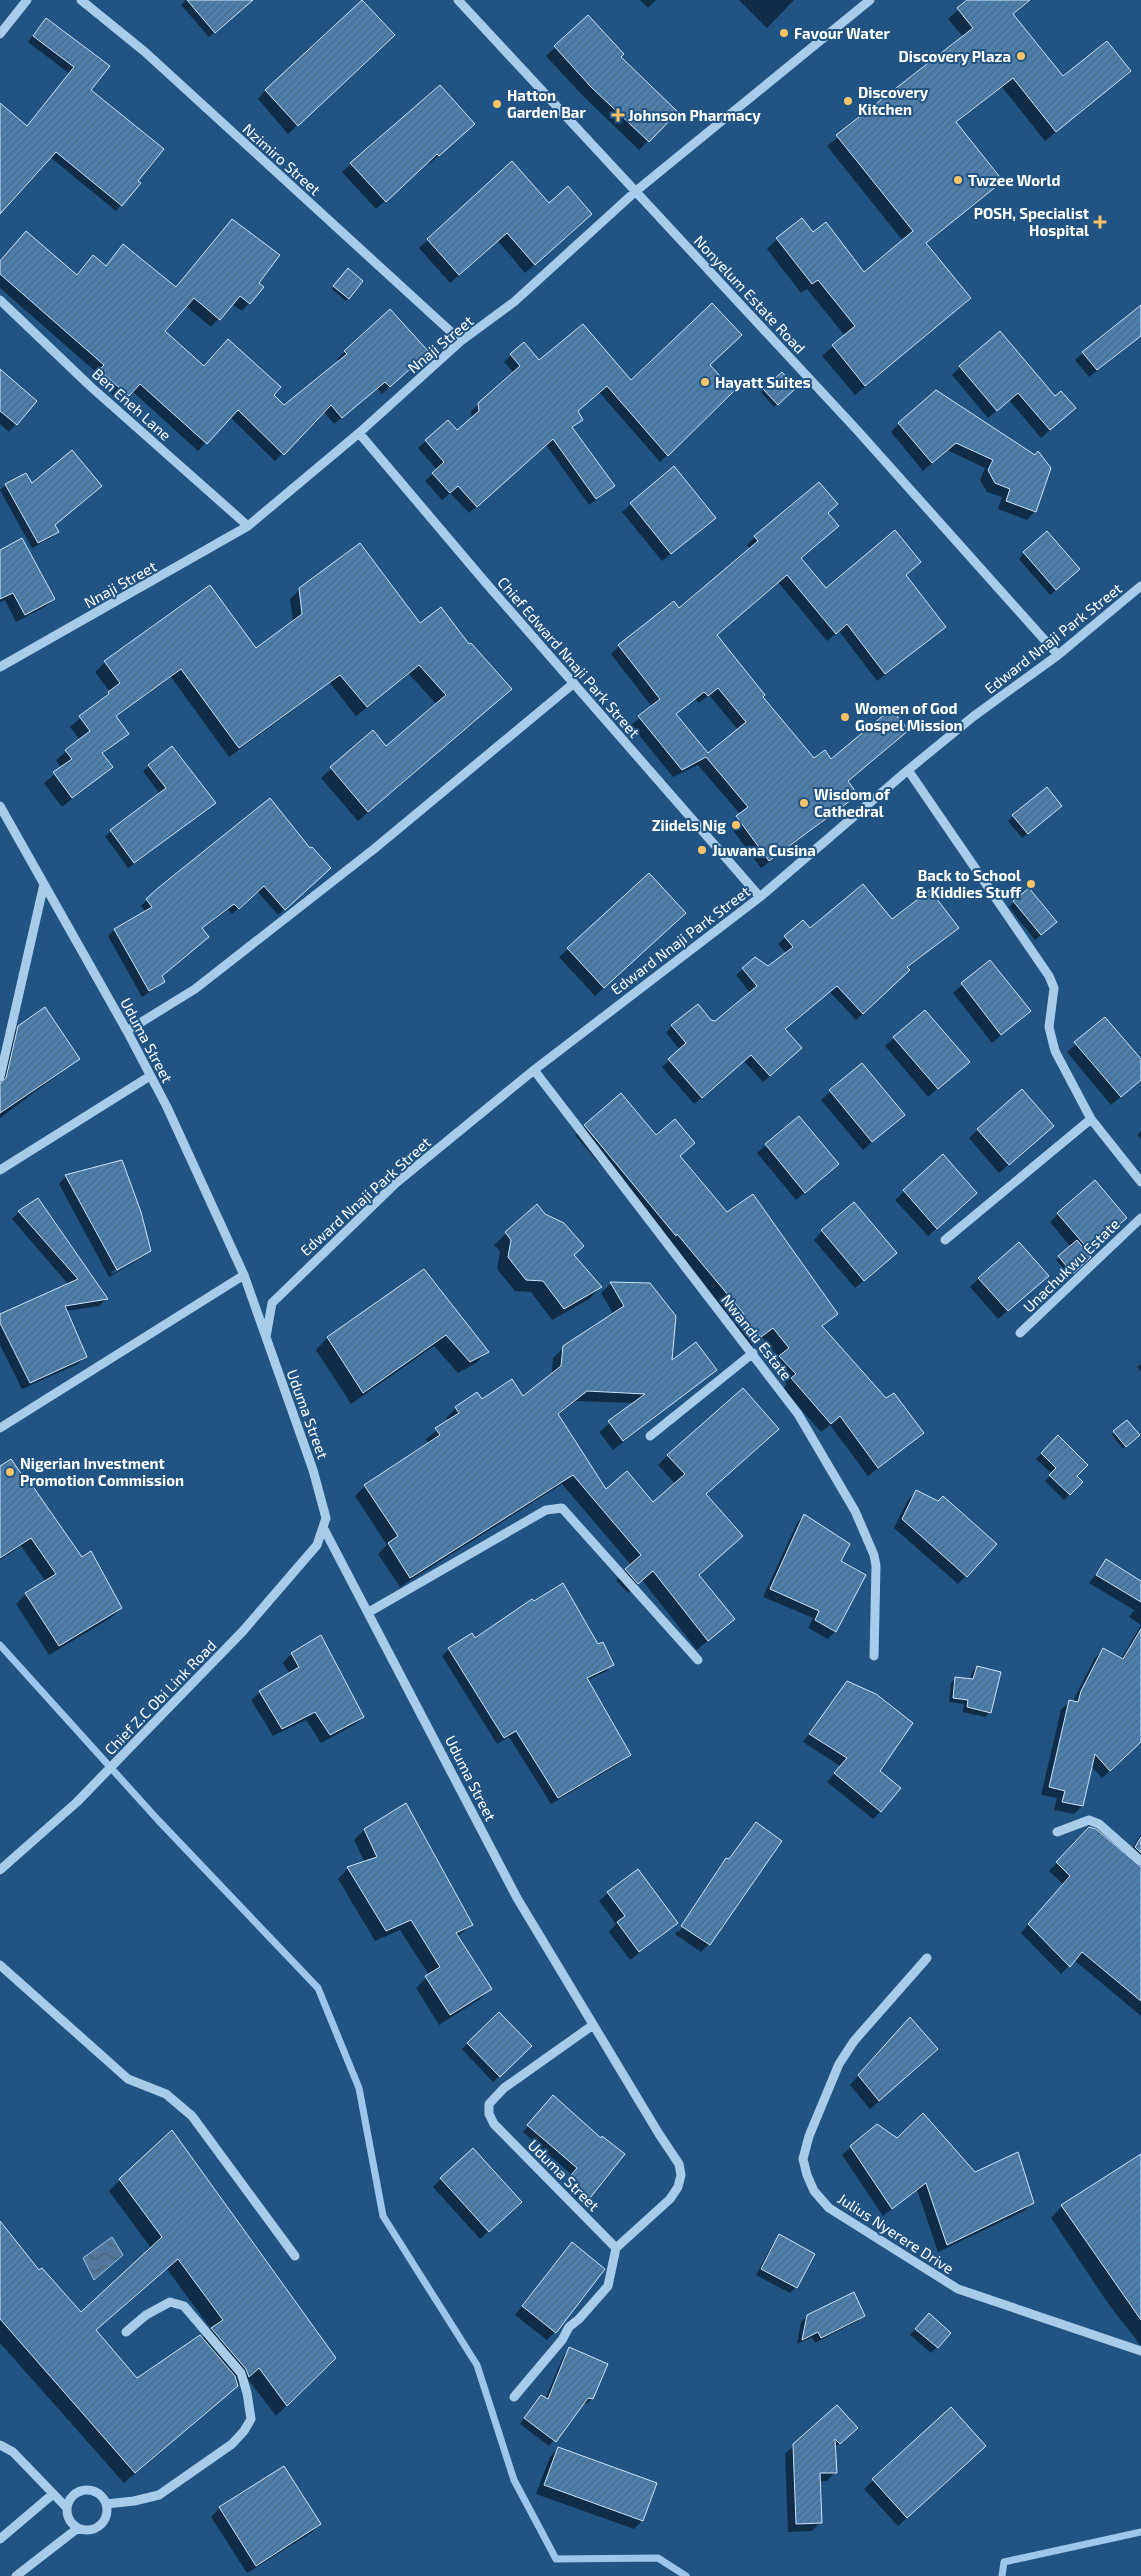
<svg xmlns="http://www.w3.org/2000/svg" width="1141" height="2576" viewBox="0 0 1141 2576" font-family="'Exo 2',sans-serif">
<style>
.water{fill:url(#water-waves);stroke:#9cc6eb}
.shadow{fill:#0007;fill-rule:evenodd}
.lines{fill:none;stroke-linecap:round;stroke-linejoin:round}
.stream{stroke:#9cc6eb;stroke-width:7}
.building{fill:url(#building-hatch);stroke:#cde3f7;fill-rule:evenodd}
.minor{stroke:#a8cbe9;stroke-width:9}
.poi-dot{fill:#f7c369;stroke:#205485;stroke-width:2}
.labels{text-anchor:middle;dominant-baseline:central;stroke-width:4;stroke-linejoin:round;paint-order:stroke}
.poi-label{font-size:15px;font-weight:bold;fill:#fff;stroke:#205485;text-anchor:start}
.street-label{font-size:15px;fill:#fff;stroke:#205485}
</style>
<defs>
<pattern id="water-waves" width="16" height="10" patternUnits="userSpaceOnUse" patternTransform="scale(1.25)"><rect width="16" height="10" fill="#54789b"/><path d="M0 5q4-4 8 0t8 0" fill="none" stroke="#506274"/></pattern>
<pattern id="building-hatch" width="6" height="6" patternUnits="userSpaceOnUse" patternTransform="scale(1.25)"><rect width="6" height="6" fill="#4d80af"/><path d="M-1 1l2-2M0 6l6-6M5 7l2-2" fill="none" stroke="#4d6982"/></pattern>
</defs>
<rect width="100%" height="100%" fill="#205485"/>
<path class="water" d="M112,2237L123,2255L94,2280L83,2258Z"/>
<path class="shadow" d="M186,0H251L209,37L181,5Z
M640,0H656L648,8Z
M739,0H794L767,28Z
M969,0H1031L1012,15L1062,78L1130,71L1045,141L1002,87L956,123L1002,181L925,244L959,308L855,395L822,356L845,336L807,289L801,293L767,249L777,239L812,234L863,274L903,241L827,146L963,37L948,19Z
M588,17L620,57L676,112L639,150L582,95L546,56Z
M46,19L90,91L139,183L116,211L50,157L0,212V105L26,127L70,74L28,42Z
M384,43L288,134L258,99L266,90Z
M465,132L429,164L428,162L376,209L342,172L384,134Z
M549,204L582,223L525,273L498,241L450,283L419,248L428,240Z
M232,220L257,283L262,288L242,311L232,304L211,327L186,306L164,332L204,367L273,396L284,406L339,362L337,359L345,352L420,360L382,394L377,388L334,424L323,411L275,461L230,417L198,451L132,391L121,403L93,378L97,373L0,288V262L76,276L105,267L116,254L175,288Z
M345,272L362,281L346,301L332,289Z
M1141,307V339L1140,337L1089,377L1075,360Z
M511,355L630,382L708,365L733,391L660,462L599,392L577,411L582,420L572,428L613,486L606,493L589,505L546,445L469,513L450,493L442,500L425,481L437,470L418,448L448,422L457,432L472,419L471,411L514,373L504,362Z
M960,367L1055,397L1074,408L1041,438L1009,400L988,418L952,375Z
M0,371L36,401L9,432L0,424Z
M782,374L795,388L774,407L761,392Z
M899,424L1035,456V511L1027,520L998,509L1002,497L987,492L980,480L985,468L947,450L923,471L891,432Z
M6,485L53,525L57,532L52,537L32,548L0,490Z
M631,504L705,526L662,561L622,512Z
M827,513L800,559L826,590L905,575L944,627L877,681L839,631L827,641L778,582L716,636L762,697L814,760H831L907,730L847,782L856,795L848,803L761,868L729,825L740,814L698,765L673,777L631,725L652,707L611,654L619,646L679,610L750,549L747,545L755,537ZM709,695L738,730L708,755L675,715L695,699L699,703Z
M0,552L53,599L45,607L16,622L5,600L0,602Z
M1024,553L1073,575L1050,595L1019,559Z
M209,587L255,650L293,622L290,599L300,589L419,625L501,698L358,821L321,778L373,732L386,748L437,705L409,674L356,716L330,683L229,757L171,677L115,717L127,734L102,754L111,767L62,807L44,783L62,768L56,760L80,740L70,727L110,692L95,672L105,662Z
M149,766L208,808L128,868L105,836L160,794L143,771Z
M1055,811L1022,838L1008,821L1013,816Z
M323,875L278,915L257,891L232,914L228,910L201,929L161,976L164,982L142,997L108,936L114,930L146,912L141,906L158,889Z
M1014,902L1050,927L1035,940L1009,907Z
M892,921L957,928L906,968L902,977L856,1020L830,992L784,1029L794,1055L763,1082L744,1061L694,1104L662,1067L680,1050L666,1033L672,1026L715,1022L750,993L736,975L755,958L768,968L786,953L778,944L803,922L810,929Z
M675,922L595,996L559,957L568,949Z
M990,962L1029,1011L992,1043L953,993Z
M1105,1018L1141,1061V1080L1111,1105L1067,1052Z
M19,1027L79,1059L0,1118V1079L10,1036Z
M894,1038L959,1070L928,1097L885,1046Z
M862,1065L903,1115L863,1150L821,1100Z
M799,1118L837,1164L796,1200L757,1153Z
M585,1126L694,1143L679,1157L727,1214L836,1314L822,1327L886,1400L922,1433L868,1476L830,1425L821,1432L783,1389L787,1384L770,1367L779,1358L762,1337L751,1346L733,1326L736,1324L575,1135Z
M978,1130L1043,1134L999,1173L969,1138Z
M1141,1131V1139L1137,1135Z
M943,1156L967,1201L928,1236L895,1200Z
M66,1176L150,1250L142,1258L109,1277L59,1184ZM143,1254V1257L112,1274L111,1272Z
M536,1206L573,1256L601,1287L589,1299L552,1320L531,1292L515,1291L497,1269L500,1251L494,1245Z
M19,1212L107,1298L99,1306L66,1311L86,1356L78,1364L22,1389L0,1345V1315L68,1284L12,1219Z
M1058,1214L1117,1226L1086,1253L1089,1257L1070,1276L1056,1260L1071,1247L1050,1222Z
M822,1231L886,1261L855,1288L814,1240Z
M423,1271L487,1352L476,1363L458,1373L434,1346L351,1404L316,1350L327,1338Z
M979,1278L1039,1284L998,1319L970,1287Z
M610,1284H649L671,1363L716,1370L613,1450L599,1432L634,1403L576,1401L557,1416L605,1491L653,1504L675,1484L658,1465L668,1455L742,1536L698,1575L733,1619L697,1650L642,1580L628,1593L616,1580L631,1565L562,1484L400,1587L378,1554L387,1545L355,1496L365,1486L429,1444L426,1439L449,1421L446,1418L456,1408L481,1401L523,1398L552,1375L553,1358L564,1347L614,1315L601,1293Z
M1141,1364V1372L1137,1367Z
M1127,1421L1139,1435L1123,1449L1112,1435Z
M1058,1437L1075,1476L1081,1482L1064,1500L1045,1481L1052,1474L1036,1459Z
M0,1468L82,1559L121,1608L112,1617L49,1655L16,1604L26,1594L46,1582L21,1546L0,1560Z
M917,1492L966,1576L958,1584L894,1528L908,1500Z
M804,1516L839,1562L835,1631L828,1639L808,1628L813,1618L763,1597L797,1523Z
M1106,1561L1141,1583V1625L1129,1617L1134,1610L1089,1583Z
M1141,1625V1740L1102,1778L1091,1766L1082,1806L1074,1814L1054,1810L1057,1798L1041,1795L1061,1710L1069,1702L1072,1703L1095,1658L1103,1650L1121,1659Z
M321,1636L363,1717L354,1725L321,1743L306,1720L273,1736L251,1700L260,1692L290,1674L283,1663L291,1654Z
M475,1640L598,1645L612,1665L605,1672L587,1680L629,1754L622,1762L551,1804L509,1737L497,1744L442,1656L449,1649Z
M977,1667L990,1712L985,1717L963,1712L964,1704L949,1702L951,1683L956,1678L970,1680L972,1672Z
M847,1683L878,1771L881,1811L873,1819L827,1782L840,1766L803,1742Z
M406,1805L471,1925L457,1937L491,1988L480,1999L439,2025L416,1988L429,1975L400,1930L375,1941L338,1879L348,1868L365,1863L354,1840L364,1830Z
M756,1824L780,1841L709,1944L701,1952L675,1934L677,1931L679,1932L722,1866H719L728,1860Z
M1090,1828L1126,1858L1141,1834V2016L1074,1960L1061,1974L1021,1933L1063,1884L1049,1871Z
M608,1893L677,1923L630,1960L609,1932L616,1924L599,1901Z
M499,2014L530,2046L493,2082L462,2049Z
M902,2027L928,2058L870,2109L850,2085Z
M548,2103L623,2154L583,2203L563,2186L572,2175L523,2132Z
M897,2139L975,2174L1033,2202L1024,2211L938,2252L917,2190L883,2216L842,2155L851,2147Z
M1141,2156V2346L1107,2302L1051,2218L1062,2206Z
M441,2179L511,2211L480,2239L433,2187Z
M120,2180L335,2358L276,2416L247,2378L124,2483L0,2343V2223L39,2272L80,2314L151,2248L109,2191ZM167,2269L211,2329L202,2339L137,2379L95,2331Z
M779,2236L796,2287L790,2293L756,2275L774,2242Z
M572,2244L555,2332L547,2340L515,2315Z
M864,2315L858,2321L815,2343L812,2337L797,2344L801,2322L807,2316Z
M923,2320L950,2333L931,2353L910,2335Z
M569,2349L606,2364L592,2399L586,2404L584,2403L549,2446L520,2424L541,2396L545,2399L564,2355Z
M951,2409L976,2455L898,2526L864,2489Z
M848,2436L834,2448L835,2472L827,2481H819L820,2523L812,2531L788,2532L785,2454L794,2445Z
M558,2448L655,2484L642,2521L634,2529L536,2494L550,2457Z
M283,2468L319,2524L311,2533L247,2573L211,2517L219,2508Z"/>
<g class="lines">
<path class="stream" d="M0,1645L158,1820L318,1988L359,2088L383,2216L477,2365L514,2480L556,2559L658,2558L686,2576
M1002,2576L1004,2562L1141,2532"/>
</g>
<path class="building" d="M187,0H253L215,33Z
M362,0L395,35L298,126L265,90Z
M967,0H1030L1013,14L1063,76L1107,41L1131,71L1056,132L1013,78L956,122L1003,181L926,243L971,298L865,386L832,345L855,326L818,280L812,284L776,238L802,218L813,232L826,222L864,272L913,231L836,135L973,28L957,8Z
M588,15L624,54L621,57L678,112L649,142L591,87L554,46Z
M46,18L110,66L91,90L164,149L138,181L141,183L122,206L56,152L0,214V103L27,126L74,67L33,36Z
M440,85L475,124L439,156L437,154L386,202L350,163Z
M512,161L549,203L568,186L592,214L535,265L507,233L459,275L427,239Z
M232,219L280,255L259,283L264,287L250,304L240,296L220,320L194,298L165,331L204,366L228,339L281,387L274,395L284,405L347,354L344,351L390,309L429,352L390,387L385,382L342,418L331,405L284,455L238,410L207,444L140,384L129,396L99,370L104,365L0,274V261L26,231L77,275L93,255L106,266L123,244L176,287Z
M348,268L363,281L349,299L333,286Z
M712,303L742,335L710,365L734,391L668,456L607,386L578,411L583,420L572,427L615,486L596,499L553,439L477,507L458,486L450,493L432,473L444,462L425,440L448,420L457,430L479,411L478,403L520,366L510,354L524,342L539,360L583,324L631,380Z
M1141,305V336L1097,370L1082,352Z
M1000,331L1055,396L1061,391L1076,408L1050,430L1018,393L997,411L959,366Z
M0,369L37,401L17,425L0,411Z
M782,372L796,388L778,405L763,389Z
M936,390L1035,455L1038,451L1051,468L1036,512L1006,501L1010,489L995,483L988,470L993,460L956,443L932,463L898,423Z
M72,450L102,486L55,525L59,532L38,543L5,484L26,473L32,483Z
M674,466L716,518L671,554L630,503Z
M819,482L838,504L828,513L839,526L801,558L826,588L895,530L921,562L906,575L946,627L885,674L847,624L836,634L787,575L717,635L765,695L763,697L814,758L825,750L831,759L891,709L909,730L848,781L858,795L769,861L736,816L748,807L706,757L682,770L638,716L660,699L618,645L674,601L679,608L758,541L754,536ZM718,688L746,722L708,753L676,714L704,692L708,696Z
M1047,531L1080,569L1056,590L1023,552Z
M22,538L55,599L25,615L13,593L0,599V550Z
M360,543L420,623L441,607L469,644L471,643L512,689L368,812L330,767L373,730L386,746L446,695L419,665L367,707L340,675L239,748L181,669L116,716L129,734L102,753L113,767L72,798L53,772L72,759L65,750L90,731L79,716L109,694L108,692L120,683L104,661L210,585L256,648L302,614L299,588Z
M172,746L216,803L134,863L110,830L166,788L148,765Z
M1047,787L1062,806L1028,834L1012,815Z
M270,798L310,848L312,847L331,868L285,910L264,886L239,909L234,904L202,928L209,937L162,976L165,982L149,991L114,929L152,907L146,899L158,888Z
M649,873L686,913L604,988L567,948Z
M863,884L892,919L930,890L959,928L907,967L910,970L863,1014L837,986L785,1029L802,1048L770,1076L751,1055L702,1098L668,1059L686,1043L671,1025L698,1004L711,1020L715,1021L757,986L742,968L755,957L768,966L793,947L784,936L803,920L810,928Z
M1029,888L1057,922L1041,935L1013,901Z
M990,960L1031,1011L1001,1035L961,983Z
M45,1007L80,1059L0,1113V1083L6,1078L18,1026Z
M925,1010L970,1062L938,1089L893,1037Z
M1105,1017L1141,1059V1080L1121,1097L1074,1042Z
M862,1063L905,1115L872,1142L829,1090Z
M1022,1089L1054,1126L1009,1165L977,1129Z
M621,1093L656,1135L675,1119L695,1143L680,1156L727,1212L753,1194L838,1314L822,1326L886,1398L894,1393L924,1433L878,1468L840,1416L831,1424L791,1378L796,1374L779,1356L789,1348L773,1328L761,1337L755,1330L742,1316L744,1314L677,1234L676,1236L584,1125Z
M799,1116L839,1164L805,1193L765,1144Z
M943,1154L977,1193L937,1229L903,1190Z
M122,1160L141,1212L151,1251L117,1270L65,1175Z
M1095,1180L1127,1218L1089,1250L1057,1213Z
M38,1198L108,1299L65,1306L87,1357L30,1383L0,1323V1314L78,1279L18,1211Z
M854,1202L897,1253L864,1281L821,1230Z
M537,1204L545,1214L564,1223L584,1246L574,1255L602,1287L564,1309L543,1281L526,1280L508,1257L511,1240L505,1232Z
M1077,1240L1091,1257L1073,1274L1058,1256Z
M1019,1242L1049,1276L1008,1311L978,1278Z
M424,1269L489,1352L470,1362L446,1335L363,1393L327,1337Z
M610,1282L650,1283L676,1316L672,1360L696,1342L717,1370L623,1441L608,1421L645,1394L587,1391L558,1414L606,1489L627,1471L653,1502L685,1474L667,1455L743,1388L779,1429L706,1494L743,1536L699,1575L735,1619L708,1641L653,1571L638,1584L625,1569L641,1555L573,1475L410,1578L388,1543L398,1536L364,1485L440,1435L435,1428L459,1413L455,1407L477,1392L482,1399L512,1379L523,1396L561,1366L563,1346L624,1306Z
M1127,1420L1140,1435L1126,1447L1113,1431Z
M1058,1435L1088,1465L1077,1476L1083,1482L1070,1495L1049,1475L1056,1468L1041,1453Z
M11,1459L25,1479L27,1478L82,1557L91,1551L122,1608L59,1646L25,1593L56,1574L31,1538L0,1558V1466Z
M916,1490L938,1501L943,1496L997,1544L967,1577L902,1519Z
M804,1514L850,1544L841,1561L866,1575L836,1632L815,1620L819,1611L770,1589Z
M1106,1559L1141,1581V1602L1096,1575Z
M563,1583L598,1644L603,1642L614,1665L587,1678L631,1755L558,1798L516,1731L504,1738L448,1648L472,1633L475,1638L532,1599L534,1601Z
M1141,1629V1742L1110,1771L1095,1754L1083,1806L1062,1802L1065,1791L1049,1787L1069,1700L1078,1702L1081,1691L1103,1648L1123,1659Z
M321,1635L364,1717L330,1735L315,1712L282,1729L259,1691L299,1667L291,1653Z
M977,1666L1001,1672L991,1713L967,1707L968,1700L953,1698L955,1677L973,1679Z
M847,1681L876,1694L913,1723L880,1771L901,1788L881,1812L834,1773L847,1758L809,1734Z
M406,1803L473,1925L456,1933L492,1989L450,2015L425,1976L440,1967L411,1920L386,1931L347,1867L377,1857L364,1829Z
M756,1822L782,1841L710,1945L681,1926L726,1858L729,1859Z
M1089,1827L1096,1829L1141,1867V2001L1082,1952L1070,1967L1028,1924L1070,1876L1056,1862Z
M1141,1837V1853L1135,1847Z
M638,1869L678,1923L639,1952L617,1922L625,1916L607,1892Z
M499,2012L532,2046L500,2077L467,2043Z
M910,2017L938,2049L879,2101L858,2075Z
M553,2095L601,2138L602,2136L625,2154L590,2198L567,2180L577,2168L527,2125Z
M923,2113L975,2172L1018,2152L1034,2203L947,2245L926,2183L892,2209L850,2146L877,2124L897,2138Z
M172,2130L336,2358L287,2406L259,2368L249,2377L246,2369L211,2328L223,2320L178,2259L96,2330L137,2378L200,2335L235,2376L238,2386L135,2473L0,2319V2221L39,2270L42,2268L81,2312L162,2237L119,2179Z
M473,2148L522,2202L489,2232L440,2178Z
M1141,2154V2320L1061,2205Z
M779,2234L815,2254L797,2288L761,2269Z
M572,2242L605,2269L556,2333L522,2306Z
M854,2292L865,2316L821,2338L818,2332L802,2340L807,2315Z
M929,2313L951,2333L938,2348L915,2329Z
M569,2347L608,2364L593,2399L588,2398L556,2442L524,2418L541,2395L548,2399Z
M837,2405L858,2428L840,2444L835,2439L837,2473H820L822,2523L796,2524L793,2444Z
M951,2407L986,2446L907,2518L872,2479Z
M558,2447L657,2483L643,2521L544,2485Z
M284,2466L321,2524L256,2566L219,2507Z"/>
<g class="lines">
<path class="minor" d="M81,0L145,52L461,341
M458,0L857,430L1058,655
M0,34L27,0
M0,300L90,386L248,526
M359,433L486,583L760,897
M0,667L248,526L359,433L461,341L514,302L636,191L870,0
M908,770L1049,976L1054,988L1049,1027L1055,1051L1091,1119L1141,1182
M0,806L127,1031L167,1107L244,1275L313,1470L326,1518L317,1545L243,1631L77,1802L0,1870
M127,1031L195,989L374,849L574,683
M534,1070L798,1414L855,1511L874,1555L876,1566L874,1656
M0,1077L44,884
M0,1170L150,1076
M945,1240L1091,1119
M1020,1333L1141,1218
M266,1337L272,1303L396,1183L534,1070L760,897L908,770L974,716L1058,655L1141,586
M0,1428L244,1275
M650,1436L753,1353
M324,1529L517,1898L659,2134L679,2164L681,2175L678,2187L670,2199L616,2248L608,2286L579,2319L569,2327L562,2340L514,2397
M369,1612L546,1510L562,1508L698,1660
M1057,1832L1089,1820L1099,1824L1141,1861
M927,1958L854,2041L839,2064L809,2136L803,2159L807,2175L814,2191L829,2208L958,2289L1141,2351
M0,1965L128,2079L166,2094L192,2116L295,2256
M593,2025L504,2088L489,2104V2114L494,2124L616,2248
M0,2445L13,2452L67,2508
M67 2510a20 20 0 1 1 40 0a20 20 0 1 1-40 0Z
M106,2504L134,2501L159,2495L232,2444L244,2431L251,2419L247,2393L241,2373L184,2306L170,2302L146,2315L126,2332
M0,2539L53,2494
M16,2576L78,2528"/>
</g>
<g class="poi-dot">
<circle cx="784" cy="33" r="5"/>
<circle cx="1021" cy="56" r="5"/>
<circle cx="848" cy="101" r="5"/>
<circle cx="497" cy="104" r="5"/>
<path d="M615.5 107.5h5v5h5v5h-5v5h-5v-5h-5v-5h5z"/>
<circle cx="958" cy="180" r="5"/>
<path d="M1097.5 214.5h5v5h5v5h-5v5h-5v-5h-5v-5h5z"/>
<circle cx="705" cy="382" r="5"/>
<circle cx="845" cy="717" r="5"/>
<circle cx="804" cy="803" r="5"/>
<circle cx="736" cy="825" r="5"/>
<circle cx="702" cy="850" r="5"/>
<circle cx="1031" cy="884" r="5"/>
<circle cx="10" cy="1472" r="5"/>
</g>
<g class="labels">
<g class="poi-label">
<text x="794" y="33">Favour Water</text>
<text x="1011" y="56" text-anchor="end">Discovery Plaza</text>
<text x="858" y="92">Discovery<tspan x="858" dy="17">Kitchen</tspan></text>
<text x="507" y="95">Hatton<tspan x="507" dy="17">Garden Bar</tspan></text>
<text x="628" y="115">Johnson Pharmacy</text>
<text x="968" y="180">Twzee World</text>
<text x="1089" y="213" text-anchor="end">POSH, Specialist<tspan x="1089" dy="17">Hospital</tspan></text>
<text x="715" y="382">Hayatt Suites</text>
<text x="855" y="708">Women of God<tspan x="855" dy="17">Gospel Mission</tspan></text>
<text x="814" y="794">Wisdom of<tspan x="814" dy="17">Cathedral</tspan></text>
<text x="726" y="825" text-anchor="end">Ziidels Nig</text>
<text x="712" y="850">Juwana Cusina</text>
<text x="1021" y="875" text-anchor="end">Back to School<tspan x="1021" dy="17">&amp; Kiddies Stuff</tspan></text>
<text x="20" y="1463">Nigerian Investment<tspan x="20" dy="17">Promotion Commission</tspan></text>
</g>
<g class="street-label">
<text transform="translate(282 159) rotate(42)">Nzimiro Street</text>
<text transform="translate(750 294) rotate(47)">Nonyelum Estate Road</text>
<text transform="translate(440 344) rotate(-40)">Nnaji Street</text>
<text transform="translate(132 404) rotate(42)">Ben Eneh Lane</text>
<text transform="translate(120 584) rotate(-29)">Nnaji Street</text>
<text transform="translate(1053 638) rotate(-38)">Edward Nnaji Park Street</text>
<text transform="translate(569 657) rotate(49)">Chief Edward Nnaji Park Street</text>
<text transform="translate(680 940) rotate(-37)">Edward Nnaji Park Street</text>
<text transform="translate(147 1040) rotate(62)">Uduma Street</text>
<text transform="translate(365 1196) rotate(-42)">Edward Nnaji Park Street</text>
<text transform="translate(1071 1265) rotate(-44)">Unachukwu Estate</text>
<text transform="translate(757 1337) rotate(52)">Nwandu Estate</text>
<text transform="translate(308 1414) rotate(70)">Uduma Street</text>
<text transform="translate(160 1697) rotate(-46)">Chief Z.C Obi Link Road</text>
<text transform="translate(471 1778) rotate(63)">Uduma Street</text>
<text transform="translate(564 2175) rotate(45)">Uduma Street</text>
<text transform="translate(896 2233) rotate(33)">Julius Nyerere Drive</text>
</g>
</g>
</svg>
